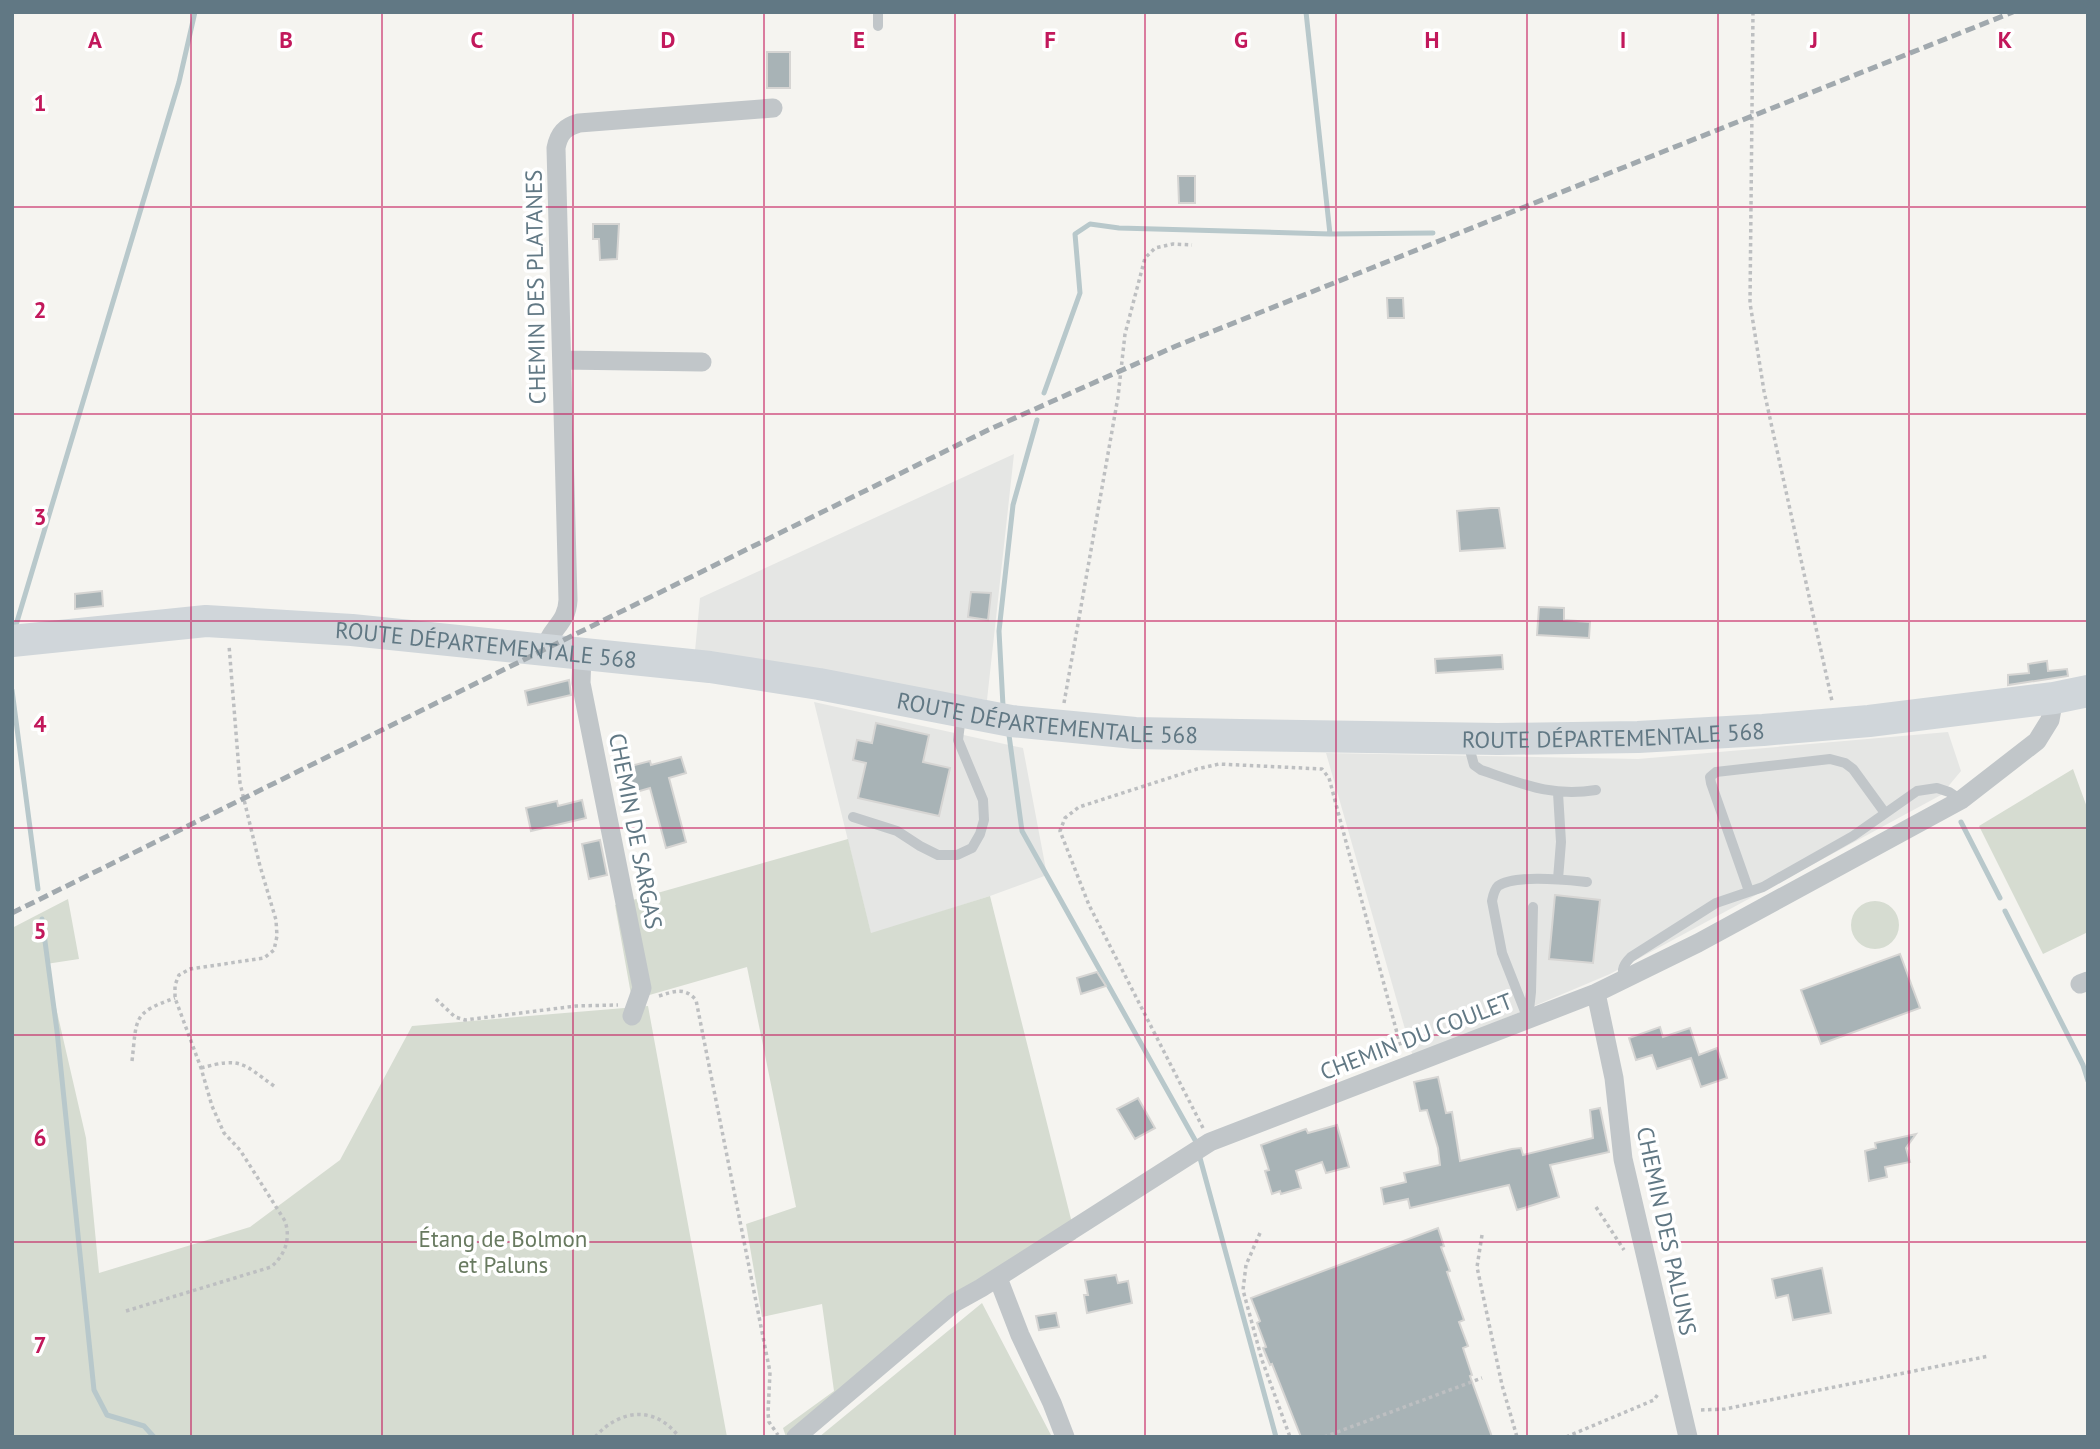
<svg xmlns="http://www.w3.org/2000/svg" width="2100" height="1449" viewBox="0 0 2100 1449" font-family="'PT Sans',sans-serif">
<style>
.built{fill:#e5e6e4}
.green{fill:#d6dcd1}
.lines{fill:none;stroke-linecap:round;stroke-linejoin:round}
.stream{stroke:#b8c8cb;stroke-width:5}
.building{fill:#a8b3b6;stroke:#d6d5d3;stroke-width:2}
.path{stroke:#bdbfc1;stroke-width:3.5;stroke-dasharray:3.5 3.5;stroke-linecap:butt}
.service{stroke:#c1c6c9;stroke-width:10}
.minor{stroke:#c1c6c9;stroke-width:19}
.primary{stroke:#d0d6da;stroke-width:32}
.rail{stroke:#a1a9ae;stroke-width:5;stroke-dasharray:10 5;stroke-linecap:butt}
.grid{fill:none;stroke:#c2185b;stroke-width:2;stroke-opacity:0.55}
.labels{text-anchor:middle;dominant-baseline:central;stroke-width:7;stroke-linejoin:round;paint-order:stroke}
.street-label{font-size:23px;fill:#617884;stroke:#fff}
.park-label{font-size:23px;fill:#687a60;stroke:#fff}
.grid-label{font-size:23px;text-anchor:middle;font-weight:bold;fill:#c2185b;stroke:#fff;stroke-width:7;stroke-linejoin:round;paint-order:stroke}
</style>
<rect width="100%" height="100%" fill="#f5f4f0"/>
<path class="built" d="M1014,454L987,700L695,651L700,598Z
M814,702L1023,748L1047,875L990,896L871,934Z
M1948,732L1961,771L1941,795L1610,974L1413,1057L1326,753L1638,759Z"/>
<path class="green" d="M2073,769L2088,810V932L2043,954L1979,826Z
M848,839L871,933L990,896L1076,1239L960,1307L810,1437H786L783,1428L834,1391L822,1304L762,1317L746,1224L796,1207L747,967L632,1000L615,905Z
M68,899L79,959L46,964L86,1138L99,1273L250,1227L340,1160L412,1026L648,1006L727,1437H12V928Z
M1851 925a24 24 0 1 1 48 0a24 24 0 1 1-48 0Z
M982,1303L1052,1437H819Z"/>
<g class="lines">
<path class="stream" d="M1330,234L1433,233
M1044,393L1080,293L1075,234L1090,224L1119,228L1330,234L1306,12
M16,625L179,82L195,12
M12,690L38,889
M1003,706L999,631L1013,505L1037,420
M1009,735L1022,831L1195,1140
M1961,822L2000,898
M2005,911L2083,1065L2088,1081
M42,919L57,1031L94,1390L107,1415L144,1426L154,1437
M1200,1158L1276,1437"/>
</g>
<path class="building" d="M767,52H790V88H767Z
M1178,176H1195V203H1179Z
M593,224H619L617,259L600,260L599,239H593Z
M1387,298H1403L1404,318H1388Z
M1491,508H1499L1505,548L1460,551L1457,511Z
M102,591L103,606L75,609V594Z
M971,592L991,593L988,620L968,617Z
M1539,607L1564,608V620L1590,622L1589,638L1537,635Z
M1502,655L1503,669L1436,673L1435,659Z
M2047,661L2048,671L2067,669L2068,676L2008,685V675L2029,673L2028,664Z
M569,680L571,695L528,705L525,691Z
M876,723L929,735L923,762L950,768L939,816L858,798L866,763L853,760L857,740L872,743Z
M681,757L686,773L669,778L686,842L666,848L650,788L633,793L627,767L650,761L651,765Z
M582,800L586,818L531,831L526,808L557,801L558,806Z
M600,840L607,875L589,879L582,844Z
M1555,895L1600,900L1593,963L1549,959Z
M1900,954L1920,1008L1821,1044L1801,990Z
M1097,972L1106,986L1081,994L1077,978Z
M1660,1027L1663,1037L1690,1028L1699,1055L1717,1048L1727,1078L1701,1087L1691,1058L1657,1069L1652,1055L1636,1060L1629,1038Z
M1438,1077L1446,1113L1452,1112L1460,1161L1512,1149L1521,1148L1523,1155L1593,1138L1590,1110L1600,1108L1609,1152L1550,1165L1559,1197L1517,1210L1509,1185L1410,1208L1408,1199L1384,1204L1381,1188L1406,1182L1404,1173L1440,1165L1438,1148L1427,1110L1420,1111L1414,1082Z
M1138,1098L1155,1128L1135,1139L1117,1109Z
M1337,1125L1349,1167L1326,1173L1322,1162L1296,1171L1301,1188L1281,1194L1280,1191L1272,1194L1265,1171L1269,1170L1261,1145L1306,1129L1308,1133Z
M1916,1134L1906,1148L1910,1162L1885,1167L1887,1177L1869,1181L1865,1151L1876,1148L1875,1143Z
M1438,1228L1444,1246L1441,1247L1450,1271L1447,1272L1464,1320L1459,1322L1468,1346L1463,1348L1472,1375L1470,1376L1492,1437H1301L1272,1364L1270,1365L1263,1348L1266,1347L1257,1323L1260,1321L1251,1298Z
M1822,1268L1831,1313L1793,1320L1788,1295L1776,1298L1772,1279Z
M1116,1275L1118,1283L1128,1281L1132,1303L1087,1313L1084,1295H1088L1085,1280Z
M1056,1313L1059,1327L1039,1330L1036,1316Z"/>
<g class="lines">
<path class="path" d="M1753,12L1750,303L1764,391L1832,701
M1064,703L1118,397L1125,334L1145,258L1155,248L1173,244L1192,245
M659,996C674,991 685,987 696,1000L770,1372L768,1413L769,1422L778,1435
M436,999L455,1017L465,1020L576,1006L618,1005
M132,1061C137,1018 132,1013 175,998
M201,1068C241,1057 242,1063 274,1086
M1203,1128L1089,905L1060,831L1065,818L1079,807L1197,769L1219,764L1322,769L1329,778L1401,1048
M1596,1207L1624,1250
M1260,1233L1246,1265L1243,1290L1262,1360L1290,1437
M1482,1235L1477,1267L1502,1385L1517,1437
M126,1311L271,1267C285,1255 291,1239 285,1221L240,1150L224,1133L212,1106L201,1068L175,998V985L179,975L190,969L264,958L274,950L277,936L276,920L260,866L240,783L229,645
M1701,1410L1725,1409L1989,1356
M595,1437C620,1409 655,1405 679,1437
M1324,1437L1482,1378
M1566,1437L1654,1400L1658,1394"/>
<path class="service" d="M878,26V12
M1468,743L1474,765L1481,770C1523,784 1550,797 1596,790
M1558,793L1561,842L1558,879
M853,817L897,831L920,846L938,855H957L972,848L980,834L984,820L983,800L958,740L961,716
M1749,891L1711,783L1710,777L1716,772L1830,759L1845,763L1853,769L1885,813
M1533,907L1531,992L1528,1019L1502,953L1492,901C1493,896 1494,890 1498,886C1514,874 1567,880 1587,882
M1624,979C1621,969 1624,964 1631,957L1716,903L1763,887L1853,836L1917,791L1937,788L1949,792L1961,800"/>
<path class="minor" d="M562,360L702,362
M545,649C550,628 567,624 568,600L556,148C559,133 565,127 579,123L773,108
M582,654L581,683L642,988L632,1016
M2080,984L2088,981
M1596,993L1614,1078L1623,1159L1688,1437
M998,1278L1020,1335L1052,1403L1065,1437
M796,1437L954,1303L981,1288L1210,1142L1596,993L1698,943L1961,800L2037,741L2050,720L2054,698"/>
<path class="primary" id="s1" d="M12,641L206,621L352,630L710,667L819,684L1011,721L1135,733L1240,735L1498,739L1638,737L1763,730L1869,721L2054,698L2088,691"/>
<path class="rail" d="M12,913L988,430L1176,346L2013,12"/>
</g>
<path class="grid" d="M191,12V1437M382,12V1437M573,12V1437M764,12V1437M955,12V1437M1145,12V1437M1336,12V1437M1527,12V1437M1718,12V1437M1909,12V1437M12,207H2088M12,414H2088M12,621H2088M12,828H2088M12,1035H2088M12,1242H2088"/>
<g class="labels">
<g class="street-label">
<text transform="translate(535 287) rotate(-91)">CHEMIN DES PLATANES</text>
<text stroke="none"><textPath href="#s1" startOffset="476">ROUTE DÉPARTEMENTALE 568</textPath></text>
<text stroke="none"><textPath href="#s1" startOffset="1043">ROUTE DÉPARTEMENTALE 568</textPath></text>
<text stroke="none"><textPath href="#s1" startOffset="1610">ROUTE DÉPARTEMENTALE 568</textPath></text>
<text transform="translate(636 831) rotate(79)">CHEMIN DE SARGAS</text>
<text transform="translate(1416 1036) rotate(-21)">CHEMIN DU COULET</text>
<text transform="translate(1667 1231) rotate(78)">CHEMIN DES PALUNS</text>
</g>
<g class="park-label">
<text x="503" y="1238">Étang de Bolmon<tspan x="503" dy="26">et Paluns</tspan></text>
</g>
</g>
<g class="grid-label">
<text x="95" y="48">A</text>
<text x="286" y="48">B</text>
<text x="477" y="48">C</text>
<text x="668" y="48">D</text>
<text x="859" y="48">E</text>
<text x="1050" y="48">F</text>
<text x="1241" y="48">G</text>
<text x="1432" y="48">H</text>
<text x="1623" y="48">I</text>
<text x="1814" y="48">J</text>
<text x="2005" y="48">K</text>
<text x="40" y="111">1</text>
<text x="40" y="318">2</text>
<text x="40" y="525">3</text>
<text x="40" y="732">4</text>
<text x="40" y="939">5</text>
<text x="40" y="1146">6</text>
<text x="40" y="1353">7</text>
</g>
<rect width="2100" height="1449" fill="none" stroke="#617884" stroke-width="28"/>
</svg>
